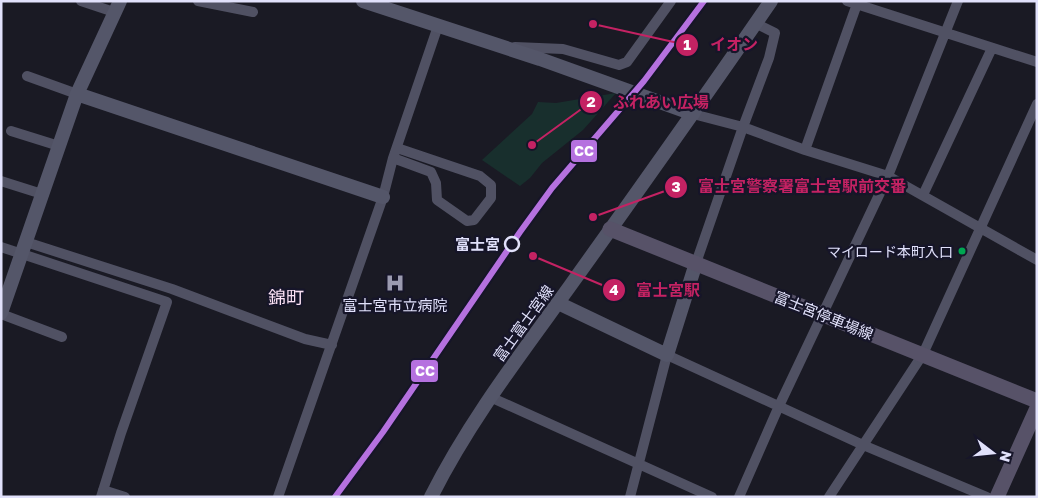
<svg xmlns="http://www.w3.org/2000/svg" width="1038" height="498" viewBox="0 0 1038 498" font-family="'Golos Text','Noto Sans JP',sans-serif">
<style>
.green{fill:#182f2d}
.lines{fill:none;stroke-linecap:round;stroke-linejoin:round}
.street{stroke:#505163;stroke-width:10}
.secondary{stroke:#545669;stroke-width:14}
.primary{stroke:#575268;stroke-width:15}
.rail-1-casing{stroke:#161529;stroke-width:10}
.rail-1{stroke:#b571df;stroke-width:6}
.stop-dot{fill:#161529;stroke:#e1e1fb;stroke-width:2.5}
.bus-dot{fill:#00a651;stroke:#161529;stroke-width:2}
.labels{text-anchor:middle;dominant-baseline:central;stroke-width:4.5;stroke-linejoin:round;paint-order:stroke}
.bus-label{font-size:14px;fill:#e1e1fb;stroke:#161529;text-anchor:end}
.stop-label{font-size:15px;font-weight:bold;fill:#e1e1fb;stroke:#161529;text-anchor:end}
.poi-label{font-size:15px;fill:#e1e1fb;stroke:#161529}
.street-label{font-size:15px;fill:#e1e1fb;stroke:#161529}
.quarter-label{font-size:18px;fill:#fbe2f5;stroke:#161529}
.leader{fill:none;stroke:#c42263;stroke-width:2}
.callout-dot{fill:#c42263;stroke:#161529;stroke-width:2}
.mark-label{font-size:15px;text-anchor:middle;font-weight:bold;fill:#fff}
.callout-label{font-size:16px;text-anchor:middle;font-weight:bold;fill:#c42263;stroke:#161529;stroke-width:4.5;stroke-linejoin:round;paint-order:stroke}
.line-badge{stroke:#161529;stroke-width:2}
.badge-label{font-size:14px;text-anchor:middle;font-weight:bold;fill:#fff}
</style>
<rect width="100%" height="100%" fill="#1a1a24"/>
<path class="green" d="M616,93L583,130L542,163L530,178L520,186L482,160L532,114L538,102L556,103Z"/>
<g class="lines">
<path class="street" d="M81,1L114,12
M198,1L253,12
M847,1L1037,62
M515,47L563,49L619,65L627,62L671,1
M27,76L77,94
M693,114L743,127L805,150L888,176L1037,260
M11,131L59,146
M805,150L857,4
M393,158L431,172L436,183L437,200L467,221L474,220L491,198V185L480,176L397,148
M1,181L42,194
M923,195L992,48
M26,242L172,289L305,339L332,345
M1,247L167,302L121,433L101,497
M696,263L743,127L769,58L775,33L755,23
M1,314L62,337
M490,397L712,497
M103,490L125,497
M278,497L383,197L393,158L438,26
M630,497L667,355L863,445L987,497
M739,497L779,406L888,176L958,1
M829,497L923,354L1037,104"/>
<path class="secondary" d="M363,1L540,59L693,114
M77,94L383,197
M558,303L667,355L696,263
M1,313L77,94L120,1
M431,497C469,421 521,354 570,286C638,191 705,97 771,1"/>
<path class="primary" d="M610,229L1037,401
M997,497L1037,408"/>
<g class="rail-1-casing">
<path id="rail-1" d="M335,497L383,432L520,232L552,188L644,81L704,1"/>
</g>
<use href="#rail-1" class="rail-1"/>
</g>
<defs>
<g id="hospital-bare" transform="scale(1.5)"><path d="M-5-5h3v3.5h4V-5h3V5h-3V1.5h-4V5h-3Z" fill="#9b9bb0" stroke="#161529" stroke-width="2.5" paint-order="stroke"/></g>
</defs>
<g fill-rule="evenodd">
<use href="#hospital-bare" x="395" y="283"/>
</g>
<circle class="stop-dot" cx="512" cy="244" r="7"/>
<circle class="bus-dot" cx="962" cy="251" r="4.5"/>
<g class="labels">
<g class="bus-label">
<text x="953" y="251">マイロード本町入口</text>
</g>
<g class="stop-label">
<text x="500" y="244">富士宮</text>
</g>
<g class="poi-label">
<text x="395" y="305">富士宮市立病院</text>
</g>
<g class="street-label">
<text transform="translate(824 315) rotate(22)">富士宮停車場線</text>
<text transform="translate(523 323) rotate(-54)">富士富士宮線</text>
</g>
<g class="quarter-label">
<text x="286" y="297">錦町</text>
</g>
</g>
<path class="leader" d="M593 24L687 45M532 145L591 102M593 217L676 187M533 256L614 290"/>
<g class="callout-dot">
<circle cx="593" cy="24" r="5"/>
<circle cx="532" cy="145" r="5"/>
<circle cx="593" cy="217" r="5"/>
<circle cx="533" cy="256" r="5"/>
<circle cx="687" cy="45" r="12"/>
<circle cx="591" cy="102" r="12"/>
<circle cx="676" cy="187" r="12"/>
<circle cx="614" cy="290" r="12"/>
</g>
<g class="mark-label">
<text x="687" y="50">1</text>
<text x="591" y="107">2</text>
<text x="676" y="192">3</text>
<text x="614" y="295">4</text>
</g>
<g class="callout-label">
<text x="734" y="50">イオン</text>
<text x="661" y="108">ふれあい広場</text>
<text x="802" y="192">富士宮警察署富士宮駅前交番</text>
<text x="668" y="296">富士宮駅</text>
</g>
<g class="line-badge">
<rect x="570" y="139" width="28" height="24" rx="5" fill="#b571df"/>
<rect x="410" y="359" width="29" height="24" rx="5" fill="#b571df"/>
</g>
<g class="badge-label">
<text x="584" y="156">CC</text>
<text x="425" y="376">CC</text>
</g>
<rect width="1038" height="498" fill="none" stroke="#e1e1fb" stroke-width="5"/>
<g transform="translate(993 453) rotate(106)" stroke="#161529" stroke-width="4" paint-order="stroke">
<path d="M0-4L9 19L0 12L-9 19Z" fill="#e1e1fb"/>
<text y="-8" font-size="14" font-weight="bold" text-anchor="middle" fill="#e1e1fb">N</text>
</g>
</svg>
